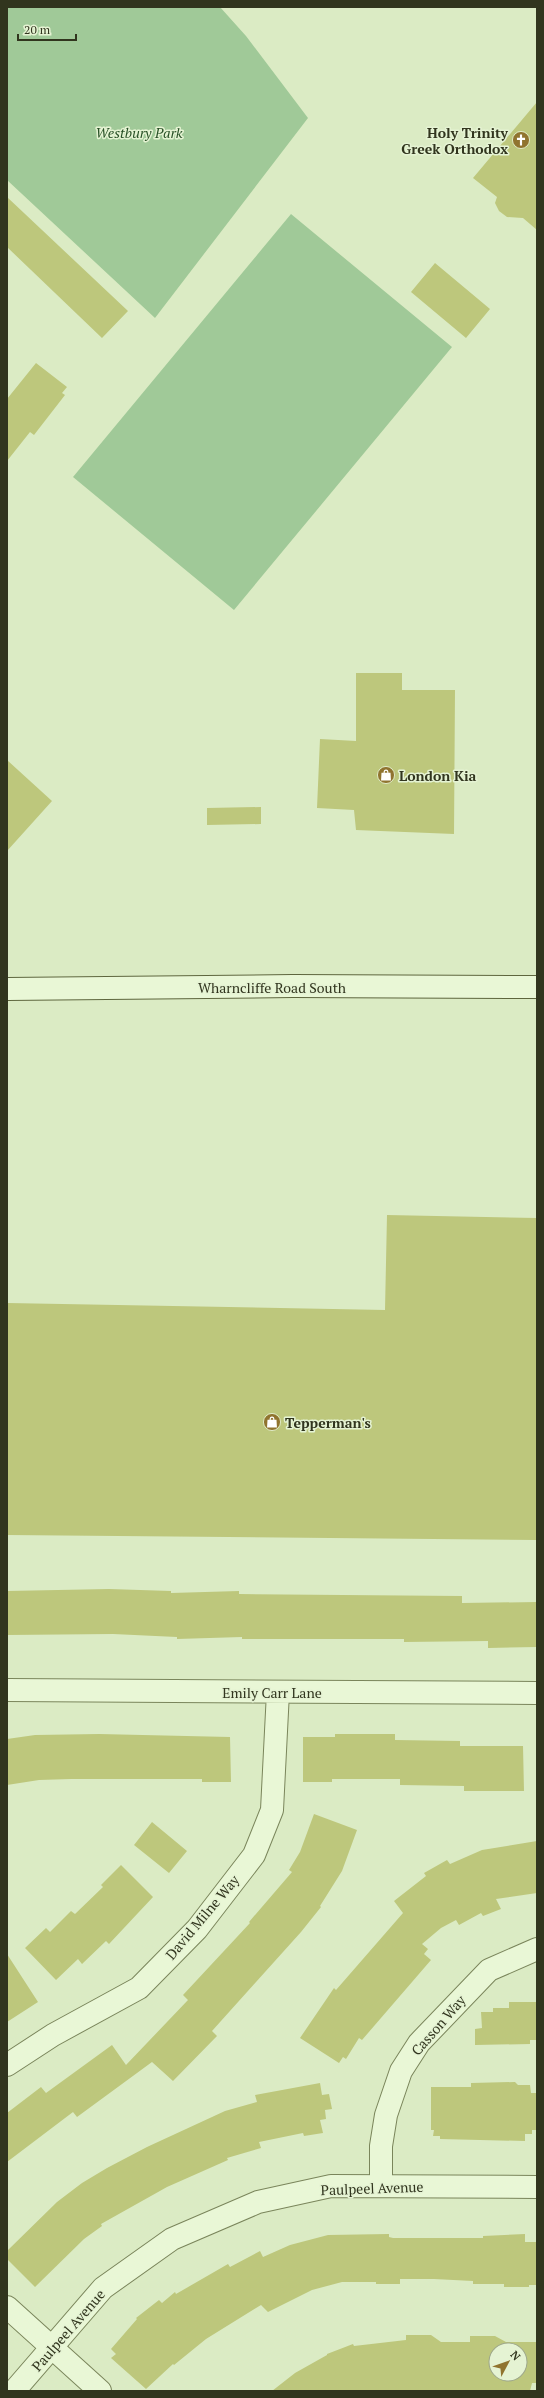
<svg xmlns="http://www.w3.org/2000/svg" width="544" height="2398" viewBox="0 0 544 2398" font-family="'PT Serif',serif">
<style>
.green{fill:#a0c998}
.building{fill:#bdc77c;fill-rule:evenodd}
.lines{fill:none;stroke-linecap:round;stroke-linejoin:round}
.minor-casing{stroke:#7a855b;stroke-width:24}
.tertiary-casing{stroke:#7a855b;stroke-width:24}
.secondary-casing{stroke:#5e663e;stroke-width:24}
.minor{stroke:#e9f7d6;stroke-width:22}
.tertiary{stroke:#e9f7d6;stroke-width:22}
.secondary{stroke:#e9f7d6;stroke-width:22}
.labels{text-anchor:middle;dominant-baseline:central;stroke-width:3;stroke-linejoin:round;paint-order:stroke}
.park-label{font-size:14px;font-style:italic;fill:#285126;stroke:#e5f3d3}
.poi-label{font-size:14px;font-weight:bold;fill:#31351e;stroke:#e5f3d3;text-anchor:start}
.street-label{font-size:14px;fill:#31351e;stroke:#e5f3d3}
</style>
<rect width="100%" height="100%" fill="#dbebc4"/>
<path class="green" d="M7,7H220L246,36L308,118L155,318L7,180Z
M291,214L452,347L234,610L73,477Z"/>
<path class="building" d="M537,102V230L523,218L507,217L499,211L495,203L497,197L473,178Z
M7,197L128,311L102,338L7,247Z
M435,263L490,309L466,338L411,292Z
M36,363L67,387L62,393L65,395L34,435L30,432L7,461V399Z
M356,673H402V690H455L454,834L356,830L354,810L317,808L320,739L356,741Z
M7,760L52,801L7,851Z
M261,807V824L207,825V808Z
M387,1215L537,1218V1540L7,1535V1303L385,1310Z
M109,1589L171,1591V1593L239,1591V1594L462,1596V1603L537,1602V1647L488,1648V1641L404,1642V1639H242V1637L177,1639V1637L113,1634L7,1635V1591Z
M99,1734L230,1737L231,1782H202V1779H71L39,1780L7,1785V1739L35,1735Z
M335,1734H395V1740L460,1741V1746H523L524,1791H464V1786L400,1785V1779H332V1782H303V1737H335Z
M314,1814L357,1830L342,1871L320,1906L321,1907L301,1932L212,2031L217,2036L173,2081L152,2062L77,2117L73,2112L7,2162V2113L41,2087L46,2093L112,2045L126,2065L188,2000L183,1995L250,1923L249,1922L292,1872L289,1870L300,1852Z
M152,1822L187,1851L169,1873L134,1845Z
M537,1841V1893L496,1899L501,1909L483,1916L481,1913L459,1925L456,1920L441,1928L422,1944L428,1949L424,1954L431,1960L362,2040L359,2038L346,2059L343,2057L339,2063L300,2038L334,1988L336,1990L403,1913L394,1901L426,1876L424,1873L447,1860L450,1864L482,1850Z
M121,1865L153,1897L109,1944L106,1941L82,1964L78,1959L56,1980L25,1948L46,1928L50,1932L71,1911L75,1914L103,1887L101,1885Z
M7,1954L38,2002L7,2022Z
M509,2002H537V2040H530V2044L475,2045V2029L482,2028L481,2012H493V2008H509Z
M515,2082L518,2085H530L531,2093H537V2130H532V2134H525V2141L440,2139V2136H433L434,2130H431V2087H471V2083Z
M320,2083L322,2095L329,2094L332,2109L325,2110L326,2119L320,2120L323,2133L304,2136L303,2133L259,2142L261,2148L227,2158L228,2160L167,2187L101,2224L102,2226L84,2239L35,2287L7,2259V2251L57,2202L82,2183L107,2168L147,2147L225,2111L257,2102L255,2095Z
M389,2234V2237L393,2238H483V2236L525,2234V2242H537V2285H529V2287H504V2284H473V2281L434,2279H400V2284H376V2282H342L312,2290L268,2312L261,2305L206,2339L174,2365L173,2364L146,2389L111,2358L116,2354L111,2349L137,2319L136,2318L159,2300L162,2303L175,2292L176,2294L228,2264L230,2267L260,2251L263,2257L290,2245L328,2235Z
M406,2335H431L441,2342H470V2336H495L506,2342H537V2383H532L530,2391H272L295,2373L327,2355V2354L353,2344L354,2346L406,2340ZM496,2350H520V2374H496Z"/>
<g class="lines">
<g class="minor-casing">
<path id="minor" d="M7,1690L537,1693
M7,2065L53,2035L139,1988L197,1929L254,1855L272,1810L278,1692
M381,2185V2146L386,2115L401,2071L419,2043L489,1970L537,1949
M7,2307L100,2391"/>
</g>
<g class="tertiary-casing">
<path id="tertiary" d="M14,2391L103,2288L172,2239L258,2202L331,2186L537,2187"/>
</g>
<g class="secondary-casing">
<path id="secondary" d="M7,989L293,986L537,987"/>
</g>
<use href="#minor" class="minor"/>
<use href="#tertiary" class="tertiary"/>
<use href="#secondary" class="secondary"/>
</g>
<defs>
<g id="church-disc" transform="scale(0.9)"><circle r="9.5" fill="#90742f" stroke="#e5f3d3"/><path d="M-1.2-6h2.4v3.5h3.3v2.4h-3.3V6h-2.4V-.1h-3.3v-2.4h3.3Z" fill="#fff"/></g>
<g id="shop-disc" transform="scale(0.9)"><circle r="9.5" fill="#90742f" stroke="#e5f3d3"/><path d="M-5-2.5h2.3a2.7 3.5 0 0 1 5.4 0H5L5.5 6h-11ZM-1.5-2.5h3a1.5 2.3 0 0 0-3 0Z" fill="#fff"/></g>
</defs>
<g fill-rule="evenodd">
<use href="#church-disc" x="521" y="140"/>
<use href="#shop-disc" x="386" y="775"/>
<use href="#shop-disc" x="272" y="1422"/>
</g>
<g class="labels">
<g class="park-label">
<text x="139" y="132">Westbury Park</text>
</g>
<g class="poi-label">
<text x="508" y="132" text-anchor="end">Holy Trinity<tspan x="508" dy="16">Greek Orthodox</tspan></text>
<text x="399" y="775">London Kia</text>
<text x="285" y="1422">Tepperman's</text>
</g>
<g class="street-label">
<text x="272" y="987">Wharncliffe Road South</text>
<text x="272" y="1692">Emily Carr Lane</text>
<text transform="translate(202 1917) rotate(-50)">David Milne Way</text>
<text transform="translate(438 2025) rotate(-49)">Casson Way</text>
<text transform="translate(372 2188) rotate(-2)">Paulpeel Avenue</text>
<text transform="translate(68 2330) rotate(-49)">Paulpeel Avenue</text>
</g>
</g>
<rect width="544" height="2398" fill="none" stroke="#31351e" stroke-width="16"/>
<g transform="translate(508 2362) rotate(49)"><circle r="19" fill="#e5f3d3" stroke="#9da78b"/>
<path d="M0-3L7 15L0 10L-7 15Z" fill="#90742f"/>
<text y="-6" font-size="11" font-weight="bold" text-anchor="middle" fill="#31351e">N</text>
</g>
<path d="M18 34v6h58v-6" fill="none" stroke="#31351e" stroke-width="2"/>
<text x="24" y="34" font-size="12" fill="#31351e" stroke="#e5f3d3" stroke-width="3" paint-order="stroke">20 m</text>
</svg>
